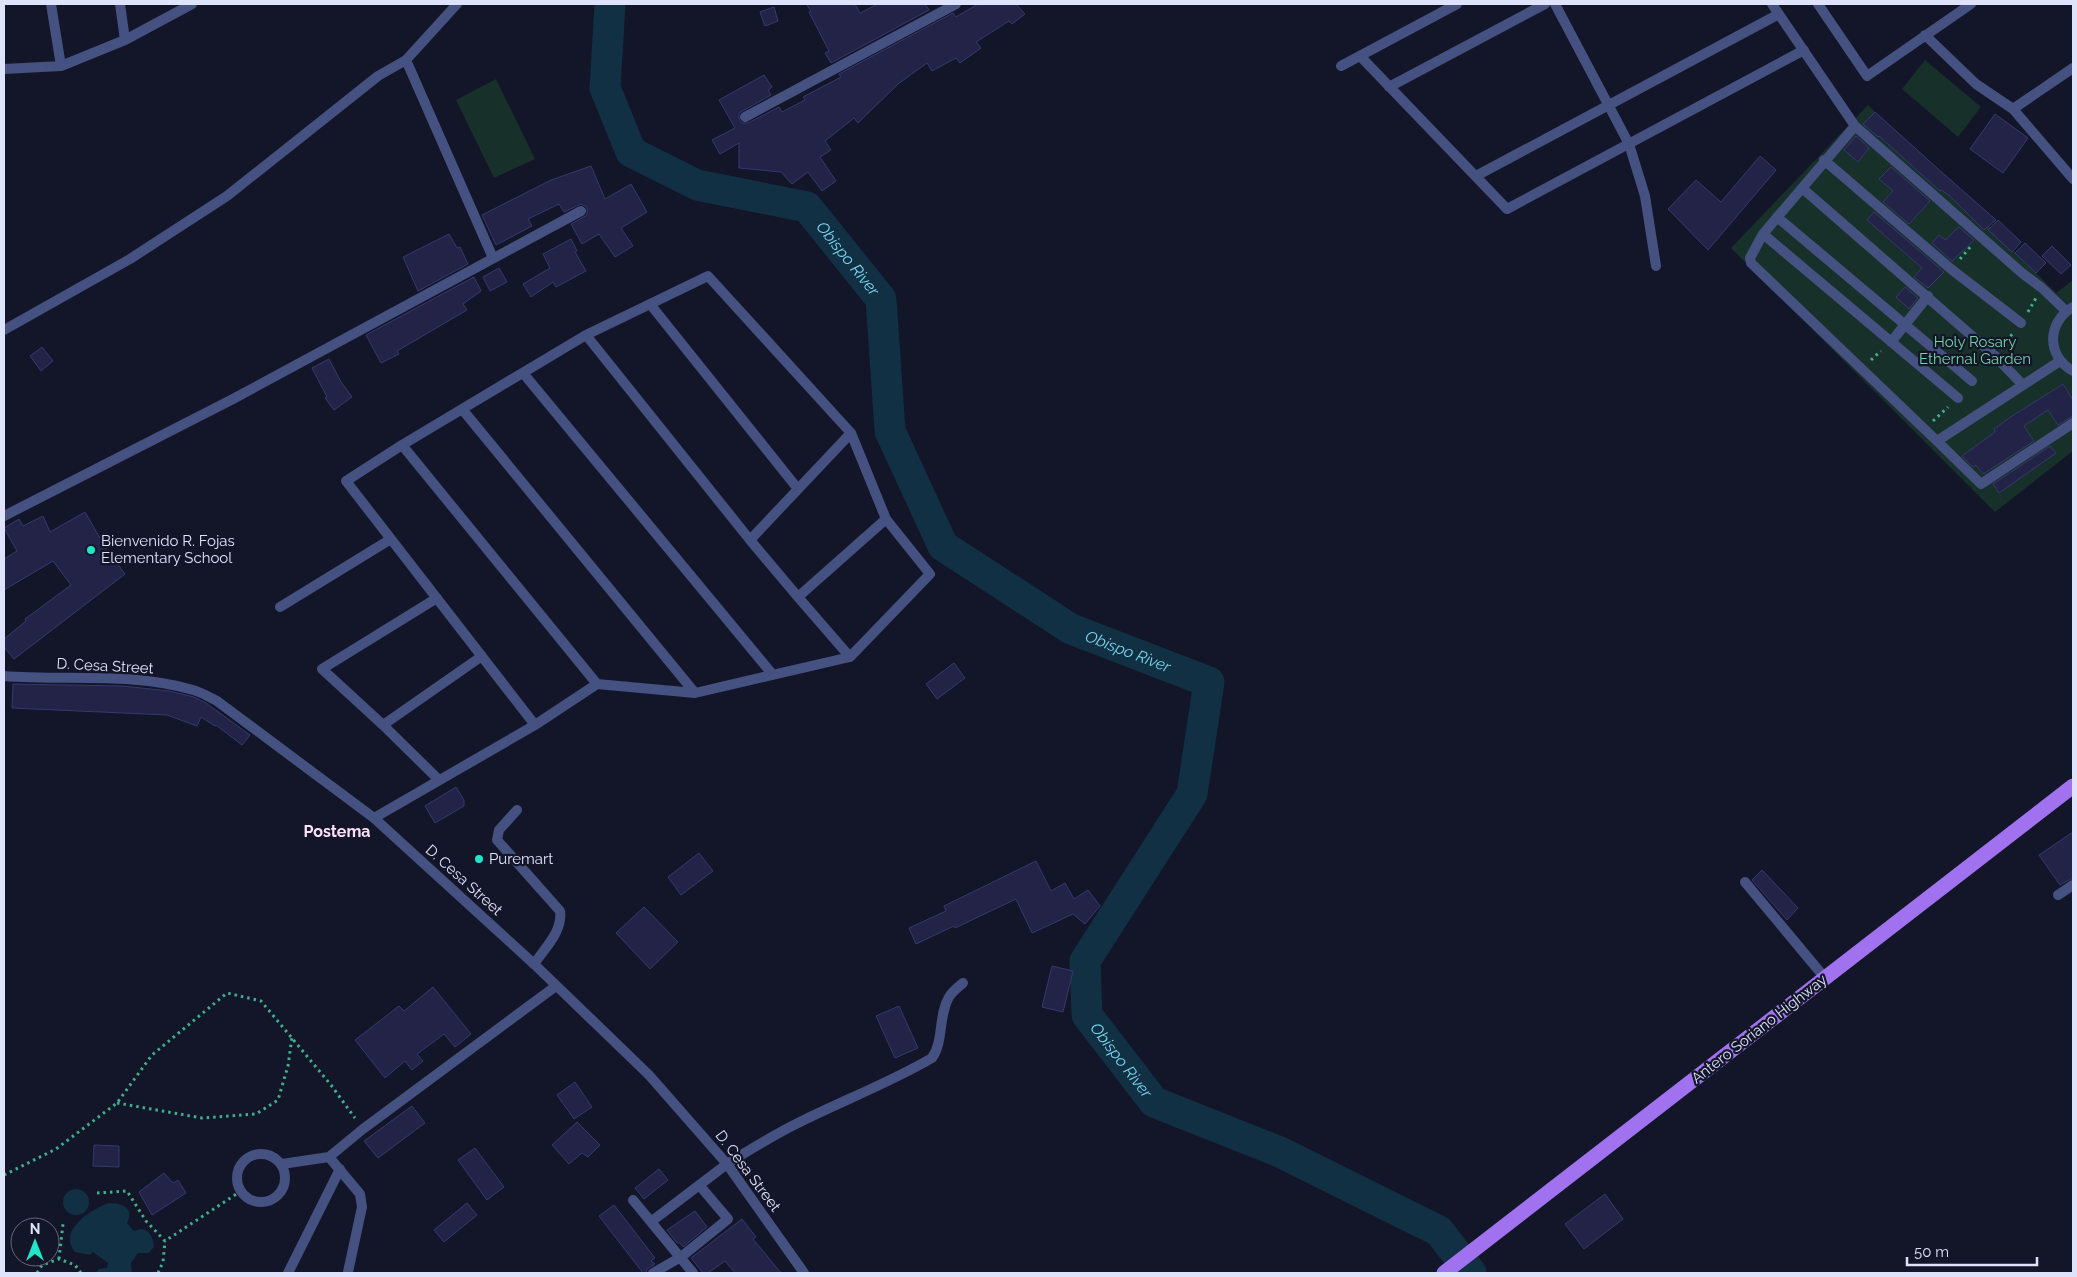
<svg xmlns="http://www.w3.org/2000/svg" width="2077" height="1277" viewBox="0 0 2077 1277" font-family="Raleway,sans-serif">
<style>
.green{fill:#17312a}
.water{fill:#113043}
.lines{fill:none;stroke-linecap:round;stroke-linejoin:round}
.river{stroke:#113043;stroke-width:31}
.building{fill:#222347;stroke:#363970}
.path{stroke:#3faf8d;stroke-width:3;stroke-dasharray:2.5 4;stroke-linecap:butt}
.lane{stroke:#445181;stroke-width:10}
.street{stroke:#445181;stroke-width:10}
.primary{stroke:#a172ef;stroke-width:15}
.poi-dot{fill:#20e5c9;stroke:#131528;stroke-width:2}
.labels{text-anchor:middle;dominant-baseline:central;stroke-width:4.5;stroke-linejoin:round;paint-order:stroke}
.park-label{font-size:15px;fill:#71d4a3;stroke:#131528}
.poi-label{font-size:15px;fill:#dee2fb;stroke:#131528;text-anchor:start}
.street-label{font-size:15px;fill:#dee2fb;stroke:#131528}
.water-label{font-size:16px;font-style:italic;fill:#78d5ef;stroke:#131528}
.neighbourhood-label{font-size:16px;font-weight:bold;fill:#fbe0f8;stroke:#131528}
</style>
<rect width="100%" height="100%" fill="#131528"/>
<path class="green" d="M1925,60L1981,107L1958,137L1902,89Z
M496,79L535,159L494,178L456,100Z
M1868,105L2056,293L2073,280V451L1995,512L1731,248Z"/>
<path class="water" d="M606,4H617L606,75Z
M63 1202a13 13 0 1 1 26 0a13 13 0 1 1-26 0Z
M109,1203C122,1203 135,1208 127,1223L134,1231C147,1225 153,1235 154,1247L149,1253H138L131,1263L132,1273H95L99,1269L107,1268L108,1263L93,1252L90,1255L75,1252C57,1231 91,1209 109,1203Z"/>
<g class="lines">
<path class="river" id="s1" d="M610,4L605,88L631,152L697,185L807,207L881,299L890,431L943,546L1071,629L1209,682L1192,794L1085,961L1087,1015L1154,1102L1280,1152L1439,1231L1471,1273"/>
</g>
<path class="building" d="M806,4H855L860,13L878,4H925L929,10L831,63L825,53L829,51L809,12L811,11Z
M978,4H1016L1025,14L1012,24L1009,21L976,42L981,48L960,63L956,58L932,71L927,63L898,84L858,123L854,118L825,141L831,150L820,157L836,181L822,191L808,172L792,184L781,172L739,168V143L720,154L712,140L735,128L719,100L764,75L772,87L768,90L771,95L739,113V120L742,123H748L779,107L782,112L805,100L803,97L841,77L839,74L953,13L956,17Z
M774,7L778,21L765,26L760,12Z
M1875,112L1937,168L1996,220L1984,230L1950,196L1941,190L1940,191L1879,136L1878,137L1863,124Z
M1995,114L2028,138L2003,173L1970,149Z
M1856,136L1869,148L1858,162L1844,150Z
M1760,156L1776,170L1708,250L1668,209L1696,180L1721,202Z
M591,166L605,199L631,184L647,212L621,228L633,246L615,257L599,234L582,244L571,224L587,215V207L581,204L564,212L559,204L528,219L532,226L496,245L482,215L551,180Z
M1891,167L1930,201L1909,224L1883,202L1893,191L1879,179Z
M1874,212L1944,272L1928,288L1914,277L1922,268L1867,220Z
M1998,220L2021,242L2012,252L1988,230Z
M1959,227L1974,240L1952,261L1932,243L1939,235L1945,240Z
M449,234L457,248L460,247L468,264L418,291L403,257Z
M571,239L577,251L575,252L586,271L556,287L553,282L531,297L523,284L550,268L543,254Z
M2025,243L2046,263L2036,273L2015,253Z
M2052,246L2071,265L2061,274L2042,256Z
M499,268L507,282L490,291L483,277Z
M474,277L481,291L463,304L467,310L397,351L399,354L381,363L366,335Z
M1905,287L1918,298L1909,309L1896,297Z
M42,347L53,361L41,371L30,356Z
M329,359L341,382L352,397L334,410L325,398L327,397L312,368Z
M2063,384L2073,400V416L2058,425L2048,410L2024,426L2034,441L1983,474L1976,465L1973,467L1962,456L1995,432L1994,429L2009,418Z
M2050,446L2056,453L1999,493L1993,484Z
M85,512L105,547L125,574L14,659L4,647V639L26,621L25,619L71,585L53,561L4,590V559L17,551L4,528L19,519L23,526L43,516L50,532Z
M954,663L965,678L937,699L926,684Z
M13,684L123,686L169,691L194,697L206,703L250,735L242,745L216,725L215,726L201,717L197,726L167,715L12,708Z
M456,787L464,800V806L435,823L425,806Z
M2073,832V878L2060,885L2039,855Z
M699,853L713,871L681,895L668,877Z
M1036,861L1051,891L1065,883L1074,899L1088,890L1100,906L1085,924L1073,914L1032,933L1016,899L955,928L954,926L916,944L909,928L946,911L944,906Z
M1762,870L1798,908L1787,920L1752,880Z
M644,907L678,942L650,969L616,933Z
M1052,966L1073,971L1063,1012L1042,1007Z
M433,987L471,1034L455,1047L444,1034L417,1054L423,1061L412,1070L405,1061L385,1078L355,1040L399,1006L404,1011Z
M899,1006L918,1048L895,1058L876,1016Z
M575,1082L592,1107L574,1119L557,1095Z
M412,1106L425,1123L378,1158L364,1141Z
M577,1122L600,1145L588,1157L582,1153L569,1164L552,1145Z
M94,1145L119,1146V1167L93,1166Z
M475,1148L504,1187L487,1200L458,1160Z
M659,1169L668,1180L644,1199L635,1188Z
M164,1173L173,1183L178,1180L186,1193L152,1215L139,1192Z
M1605,1194L1623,1219L1584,1249L1565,1224Z
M467,1203L477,1215L444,1242L434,1230Z
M614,1205L655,1258L651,1261L655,1264L647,1269L646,1273H643L599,1216Z
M695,1211L707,1227L683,1247L680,1243H677L667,1230Z
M742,1219L756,1237L753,1239L781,1273H735L725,1261L708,1273H703L691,1258Z"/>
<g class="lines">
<path class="path" d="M1960,259L1972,245
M2028,312L2036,298
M2002,346L2014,332
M1871,360L1881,351
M1933,421L1948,407
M117,1103L202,1118L256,1114L278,1100L288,1066L292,1037
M4,1175L56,1149L117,1103L152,1055L227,993L261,1001L331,1085L355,1118
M97,1193L127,1191L146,1221L165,1241L241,1191
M59,1259L63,1224
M37,1273L42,1265L59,1259L75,1265L81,1273
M158,1273L163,1262L165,1241"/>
<path class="lane" d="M1555,4L1629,144L1645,196L1656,266
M1772,4L1855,126
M1360,56L1507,209L1804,50
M1341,66L1457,4
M1389,87L1545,4
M1824,160L1951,269L2021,323
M1476,176L1779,14
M1802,188L1995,356L2022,384
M1777,217L1972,381
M1763,234L1958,398
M2073,307C2047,322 2046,356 2073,371
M1891,342L1928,296
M2060,361L1937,441L1751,263L1750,258L1763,234L1855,126L2022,273L2042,288L2066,311
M1937,441L1981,484L2073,423
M517,810L499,830L497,840L560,911C563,931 545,948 534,964
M2058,895L2073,885
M237 1178a24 24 0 1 1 48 0a24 24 0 1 1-48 0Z
M329,1157L360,1194L362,1207L348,1272
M282,1164L329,1157L363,1129L556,986
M727,1164C751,1149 775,1134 800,1122C844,1100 889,1083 932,1058C944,1041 938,1016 949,997C952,992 958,987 963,983
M288,1273L340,1169"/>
<path class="street" d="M51,4L61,66
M120,4L125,40
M1818,4L1867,76L1971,4
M1925,35L1976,84L2013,109L2073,179
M406,60L493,258
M4,69L61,66L125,40L192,4
M2013,109L2073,68
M745,117L956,4
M650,304L798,489
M4,330L130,259L227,196L378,76L406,60L457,4
M586,335L750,540L798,597
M523,373L773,675
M462,409L695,693
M402,445L597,684
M4,516L233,399L581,211
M437,598L322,669L383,725L439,780
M280,607L391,539
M850,657L798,597L886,519
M4,676C65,681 133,672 193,690C201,692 209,697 217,701L374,818L534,964L649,1075L727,1164L804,1273
M383,725L482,656
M535,725L346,481L402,445L586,335L708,276L851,433
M374,818L535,725L597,684L695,693L850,657L930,574L886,519L851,433L750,540
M1745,882L1825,978
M633,1200L693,1273
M652,1221L727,1164
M653,1273L681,1257L728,1219L700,1186"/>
<path class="primary" d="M1444,1273L2073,786"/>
</g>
<g class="poi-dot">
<circle cx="91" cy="550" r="5"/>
<circle cx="479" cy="859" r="5"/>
</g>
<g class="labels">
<g class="park-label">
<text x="1975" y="342">Holy Rosary<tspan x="1975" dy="17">Ethernal Garden</tspan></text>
</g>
<g class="poi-label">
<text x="101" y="541">Bienvenido R. Fojas<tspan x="101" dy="17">Elementary School</tspan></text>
<text x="489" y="859">Puremart</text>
</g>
<g class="street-label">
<text transform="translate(105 666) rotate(3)">D. Cesa Street</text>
<text transform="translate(464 880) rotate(42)">D. Cesa Street</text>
<text transform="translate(1759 1029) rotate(-38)">Antero Soriano Highway</text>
<text transform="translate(748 1171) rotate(53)">D. Cesa Street</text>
</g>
<g class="water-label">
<text stroke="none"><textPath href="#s1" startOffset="405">Obispo River</textPath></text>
<text stroke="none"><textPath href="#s1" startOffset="930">Obispo River</textPath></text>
<text stroke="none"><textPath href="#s1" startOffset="1439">Obispo River</textPath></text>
</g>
<g class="neighbourhood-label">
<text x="337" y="831">Postema</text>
</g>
</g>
<rect width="2077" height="1277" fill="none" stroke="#dee2fb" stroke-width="10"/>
<g transform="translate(35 1242)"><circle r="24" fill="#131528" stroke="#64677c"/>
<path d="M0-4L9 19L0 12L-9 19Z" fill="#20e5c9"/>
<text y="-8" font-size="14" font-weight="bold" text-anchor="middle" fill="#dee2fb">N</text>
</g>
<path d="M1907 1257v8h130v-8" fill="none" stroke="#dee2fb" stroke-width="2.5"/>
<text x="1914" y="1257" font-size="15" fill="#dee2fb" stroke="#131528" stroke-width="4" paint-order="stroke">50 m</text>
</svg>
